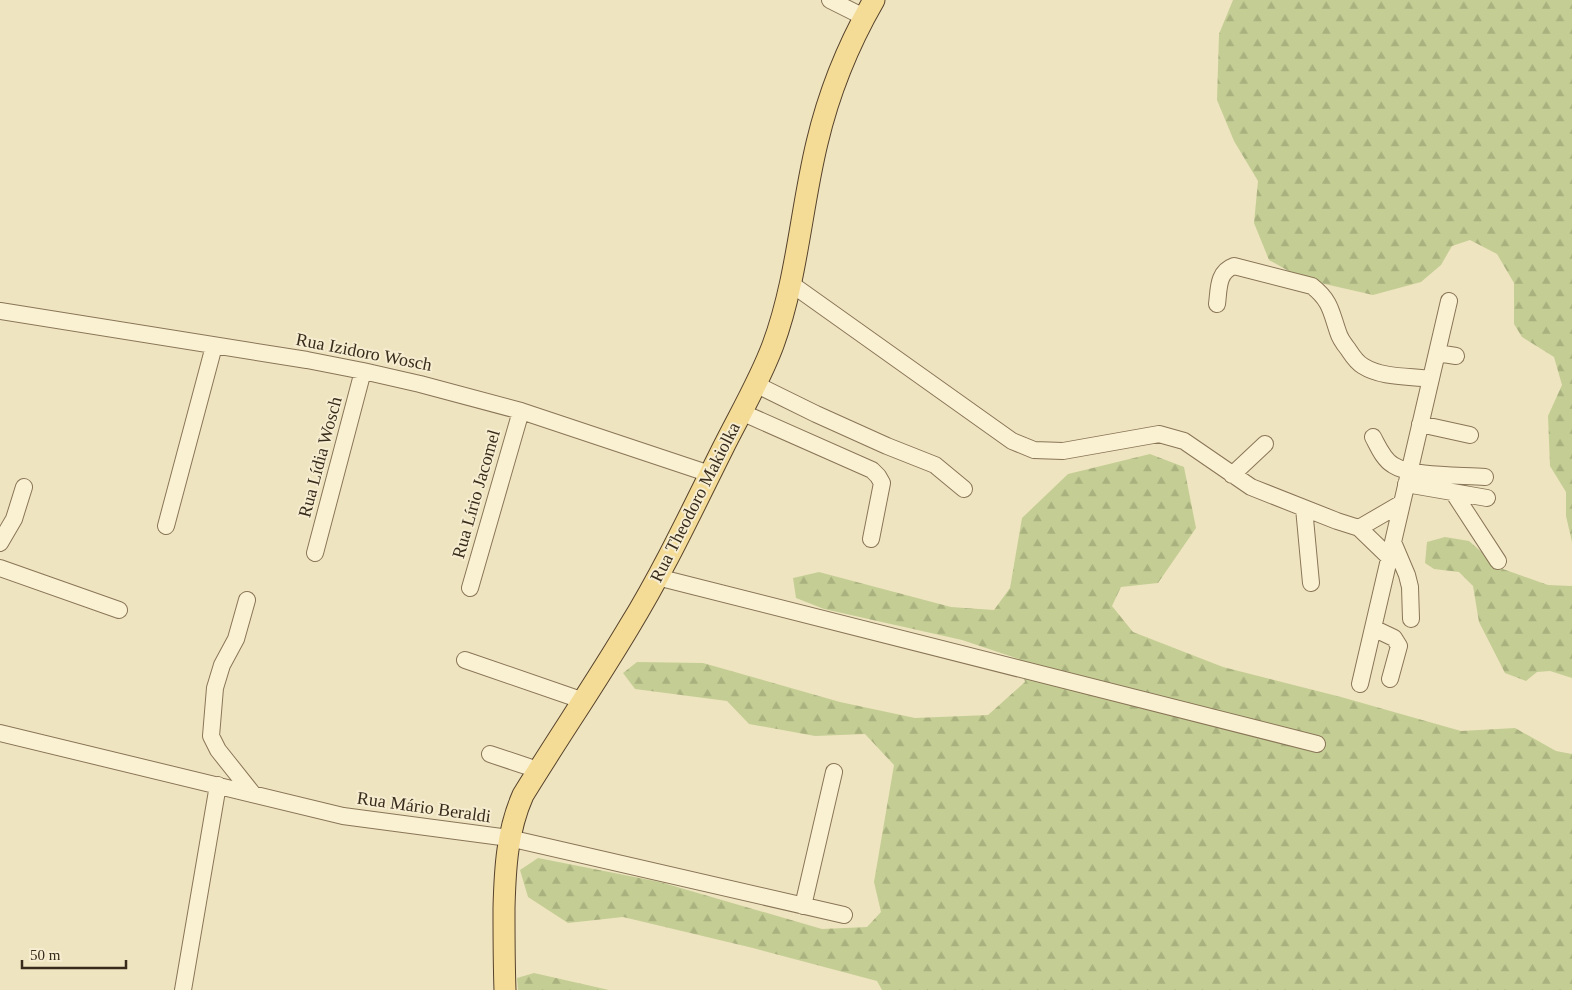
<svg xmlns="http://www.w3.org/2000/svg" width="1572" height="990" viewBox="0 0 1572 990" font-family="Georgia,serif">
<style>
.forest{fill:url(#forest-firs)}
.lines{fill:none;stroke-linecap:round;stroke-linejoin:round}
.minor-casing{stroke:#897557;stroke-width:18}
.major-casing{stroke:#56422c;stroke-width:23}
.minor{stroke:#faf1d3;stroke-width:16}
.major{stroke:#f4dc96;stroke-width:21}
.labels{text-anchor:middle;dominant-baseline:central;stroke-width:4;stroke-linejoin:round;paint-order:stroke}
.street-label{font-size:18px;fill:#382b1c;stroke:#f6edd0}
</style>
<defs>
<pattern id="forest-firs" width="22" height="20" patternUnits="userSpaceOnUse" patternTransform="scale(1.25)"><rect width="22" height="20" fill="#c4ce94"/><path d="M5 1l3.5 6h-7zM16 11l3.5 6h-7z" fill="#a9b17f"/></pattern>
</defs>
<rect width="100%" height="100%" fill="#efe4c0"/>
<path class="forest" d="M1233,0H1572V542L1566,516V492L1550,466L1548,416L1562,385L1554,357L1522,337L1514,324V283L1497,254L1470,240L1452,246L1441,265L1421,282L1373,295L1303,279L1269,260L1254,223L1258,181L1234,141L1217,100L1219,34Z
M1150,454L1184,467L1196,528L1158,583L1121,587L1112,606L1133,632L1223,667L1341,697L1461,731L1515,728L1556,751L1572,754V990H882L877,981L753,948L623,917L568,923L528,897L520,870L538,858L660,882L822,929L867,927L881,912L874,882L894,765L865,734L815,736L749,724L727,701L635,689L623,673L637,662L703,663L840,702L915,718L988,715L1025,682L1019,659L962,640L824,609L796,598L793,578L819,572L951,607L994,610L1010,588L1022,518L1068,474Z
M1445,537L1469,541L1500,568L1548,585L1572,586V678L1550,671L1537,672L1526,681L1505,673L1479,622L1473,586L1459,572L1434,569L1425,563L1427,542Z
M534,973L609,990H518L517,978Z"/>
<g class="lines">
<g class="minor-casing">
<path id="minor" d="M830,0L864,17
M790,283L1012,441L1034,450L1063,451L1159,434L1184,441L1251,487L1337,521L1359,528L1389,557
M1217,304C1219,290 1217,272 1234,266L1312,286C1331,301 1331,312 1338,332C1340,339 1344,344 1348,349C1352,355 1356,362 1363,366C1382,378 1409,376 1431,379
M0,311L307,360L363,371L420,384L521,411L710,474
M1437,353L1456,356
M755,384L816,414L887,446L935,465L964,489
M741,412L872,470L878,476L882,483L871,539
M1420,424L1470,435
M1373,437C1378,446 1383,459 1393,465C1411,477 1462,475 1485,477
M1232,475L1265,444
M1406,484L1487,498
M1453,492L1498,561
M1304,508L1311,583
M166,526L214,346
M1359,528L1402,503
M1393,542L1407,575L1410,587L1411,619
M0,543L14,519L24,487
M315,553L363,371
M0,568L119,610
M657,577L1317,744
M470,588L521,411
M247,600L236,639L222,665L215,688L211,736L218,750L253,794
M1373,628L1394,638L1399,646L1390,679
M465,660L584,701
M1360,684L1449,301
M0,733L343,816L509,838L844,915
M490,754L538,770
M803,906L834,772
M183,990L218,785"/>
</g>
<g class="major-casing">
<path id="major" d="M505,990C504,963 504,936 504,908C505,869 507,831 523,795C558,738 595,684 629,627C664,570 693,508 723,448C740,414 760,380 773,345C797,280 801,209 817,143C829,92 848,45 874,0"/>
</g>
<use href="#minor" class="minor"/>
<use href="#major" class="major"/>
</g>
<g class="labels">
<g class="street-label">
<text transform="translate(364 352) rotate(11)">Rua Izidoro Wosch</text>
<text transform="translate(320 457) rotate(-75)">Rua Lídia Wosch</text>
<text transform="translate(476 494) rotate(-74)">Rua Lírio Jacomel</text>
<text transform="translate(695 502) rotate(-63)">Rua Theodoro Makiolka</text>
<text transform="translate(424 807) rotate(8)">Rua Mário Beraldi</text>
</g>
</g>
<path d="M22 960v8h104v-8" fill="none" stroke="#382b1c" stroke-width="2.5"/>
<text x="30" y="960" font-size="15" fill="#382b1c" stroke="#f6edd0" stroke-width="4" paint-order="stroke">50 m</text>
</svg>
